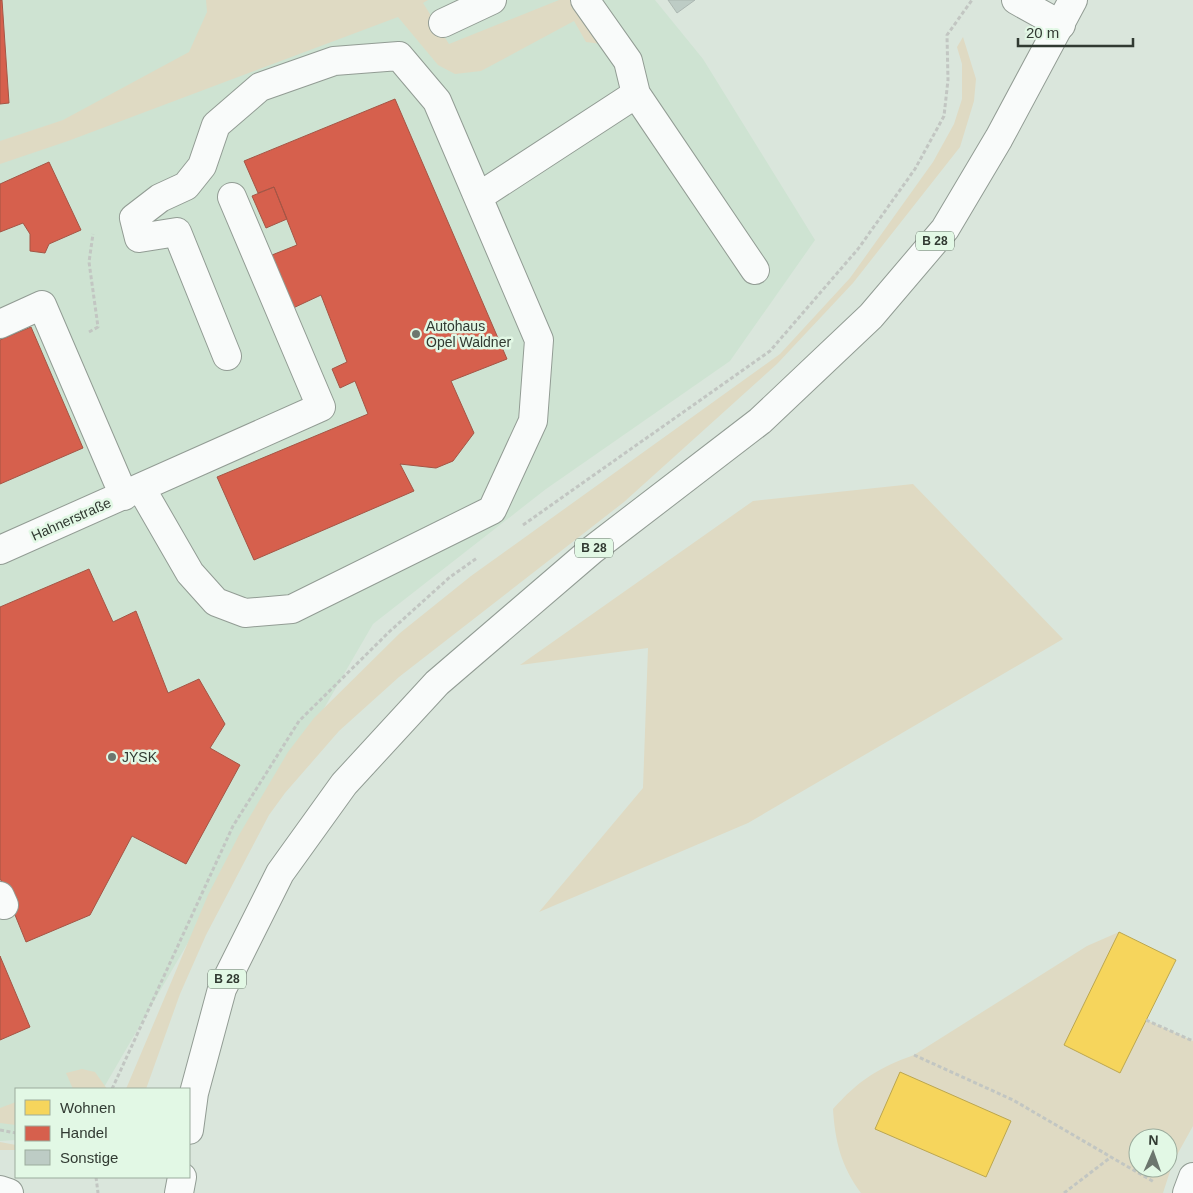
<svg xmlns="http://www.w3.org/2000/svg" width="1193" height="1193" viewBox="0 0 1193 1193" font-family="Arial,sans-serif">
<style>
.built{fill:#cee3d2}
.green{fill:#dfdac3;fill-rule:evenodd}
.homes{fill:#f6d55c;stroke:#bba64f}
.shops{fill:#d6604d;stroke:#a45545}
.building{fill:#bdccc5;stroke:#acb8b2}
.lines{fill:none;stroke-linecap:round;stroke-linejoin:round}
.minor-casing{stroke:#929c94;stroke-width:30}
.major-casing{stroke:#929c94;stroke-width:30}
.path{stroke:#c2c6c2;stroke-width:3;stroke-dasharray:4 2.5;stroke-linecap:butt}
.minor{stroke:#f9fbfa;stroke-width:28}
.major{stroke:#f9fbfa;stroke-width:28}
.poi-dot{fill:#6c766e;stroke:#e2f8e5;stroke-width:2}
.labels{text-anchor:middle;dominant-baseline:central;stroke-width:5;stroke-linejoin:round;paint-order:stroke}
.shield{fill:#e2f8e5;stroke:#667368;stroke-width:1}
.shield-label{font-size:12px;font-weight:bold;fill:#313a32}
.poi-label{font-size:14px;fill:#313a32;stroke:#e2f8e5;text-anchor:start}
.street-label{font-size:14px;fill:#313a32;stroke:#e2f8e5}
</style>
<rect width="100%" height="100%" fill="#dae6dc"/>
<path class="built" d="M0,0H655L703,59L815,240L730,361L546,489L373,624L103,1089H16V1140L0,1141Z"/>
<path class="green" d="M206,0H428L423,3L449,44L559,0H570L601,44L586,42L574,21L481,71L455,74L438,65L398,17L68,141L0,164V141L63,120L189,52L207,12Z
M963,37L976,79L974,101L960,147L853,283L777,364L624,502L399,677L339,731L285,793L269,815L206,935L180,994L146,1089H126L208,895L239,835L288,752L314,718L400,633L471,576L780,354L850,278L933,162L954,124L962,99V64L957,47Z
M913,484L1063,639L748,823L539,912L643,788L648,648L520,665L753,501Z
M1119,932L1064,1045L1120,1073L1146,1020L1193,1041V1126L1173,1162L1163,1193H861C841,1166 835,1141 833,1109C859,1080 878,1068 914,1055L1087,946ZM1138,1138H1168V1168H1138Z
M82,1069L95,1072L107,1089H73L66,1073Z
M16,1102V1125L0,1123V1108Z
M0,1142L16,1145V1150H0Z"/>
<path class="homes" d="M1119,932L1176,960L1120,1073L1064,1045Z
M900,1072L1011,1121L986,1177L875,1129Z"/>
<path class="shops" d="M0,0H2L9,103L0,104Z
M395,99L507,359L451,381L474,433L453,461L436,468L400,464L414,491L254,560L217,477L368,414L355,381L340,388L332,369L347,362L321,295L291,309L267,257L297,245L274,187L258,193L244,161Z
M49,162L81,230L49,244L45,253L30,251V234L23,223L0,232V184Z
M274,187L287,219L266,228L252,196Z
M31,327L83,448L0,484V340Z
M89,569L113,622L136,611L168,693L199,679L225,724L210,748L240,765L186,864L132,836L90,915L26,942L0,878V607Z
M0,956L30,1027L0,1040Z"/>
<path class="building" d="M668,0H695L677,13Z"/>
<g class="lines">
<g class="minor-casing">
<path id="minor" d="M1016,0L1061,25
M443,23L492,0
M636,94L755,270
M478,197L636,94L628,61L585,0
M0,324L42,305L124,496
M141,488L190,573L216,602L245,613L292,609L492,510L533,421L539,340L437,101L399,56L334,61L260,87L216,125L202,166L186,186L160,198L134,218L139,238L177,232L227,356
M0,550L321,407L232,197
M0,896L4,905
M1187,1193L1193,1177"/>
</g>
<g class="major-casing">
<path id="major" d="M189,1130L194,1093L222,989L280,873L344,784L437,683L592,550L760,421L871,316L945,229L999,138L1073,0
M0,1190L9,1193
M179,1193L182,1177"/>
</g>
<path class="path" d="M89,332L98,327L89,262L93,234
M523,525L770,351L858,249L915,169L944,116L948,80L947,35L972,0
M1146,1020L1193,1041
M914,1055L1013,1100L1154,1182
M112,1089L233,826L299,721L389,632L450,577L477,558
M0,1130L16,1133
M96,1177L98,1193
M1064,1193L1111,1157"/>
<use href="#minor" class="minor"/>
<use href="#major" class="major"/>
</g>
<g class="poi-dot">
<circle cx="416" cy="334" r="5"/>
<circle cx="112" cy="757" r="5"/>
</g>
<g class="labels">
<g class="shield">
<rect x="916" y="231.5" width="38" height="19" rx="4"/>
<rect x="575" y="538.5" width="38" height="19" rx="4"/>
<rect x="208" y="969.5" width="38" height="19" rx="4"/>
</g>
<g class="shield-label">
<text x="935" y="241">B 28</text>
<text x="594" y="548">B 28</text>
<text x="227" y="979">B 28</text>
</g>
<g class="poi-label">
<text x="426" y="326">Autohaus<tspan x="426" dy="16">Opel Waldner</tspan></text>
<text x="122" y="757">JYSK</text>
</g>
<g class="street-label">
<text transform="translate(71 519) rotate(-24)">Hahnerstraße</text>
</g>
</g>
<rect x="15" y="1088" width="175" height="90" fill="#e2f8e5" stroke="#9bac9d"/>
<rect x="25" y="1100" width="25" height="15" fill="#f6d55c" stroke="#9bac9d"/>
<text x="60" y="1113" font-size="15" fill="#313a32">Wohnen</text>
<rect x="25" y="1126" width="25" height="15" fill="#d6604d" stroke="#9bac9d"/>
<text x="60" y="1138" font-size="15" fill="#313a32">Handel</text>
<rect x="25" y="1150" width="25" height="15" fill="#bdccc5" stroke="#9bac9d"/>
<text x="60" y="1163" font-size="15" fill="#313a32">Sonstige</text>
<g transform="translate(1153 1153) rotate(2)"><circle r="24" fill="#e2f8e5" stroke="#9bac9d"/>
<path d="M0-4L9 19L0 12L-9 19Z" fill="#6c766e"/>
<text y="-8" font-size="14" font-weight="bold" text-anchor="middle" fill="#313a32">N</text>
</g>
<path d="M1018 38v8h115v-8" fill="none" stroke="#313a32" stroke-width="2.5"/>
<text x="1026" y="38" font-size="15" fill="#313a32" stroke="#e2f8e5" stroke-width="4" paint-order="stroke">20 m</text>
</svg>
